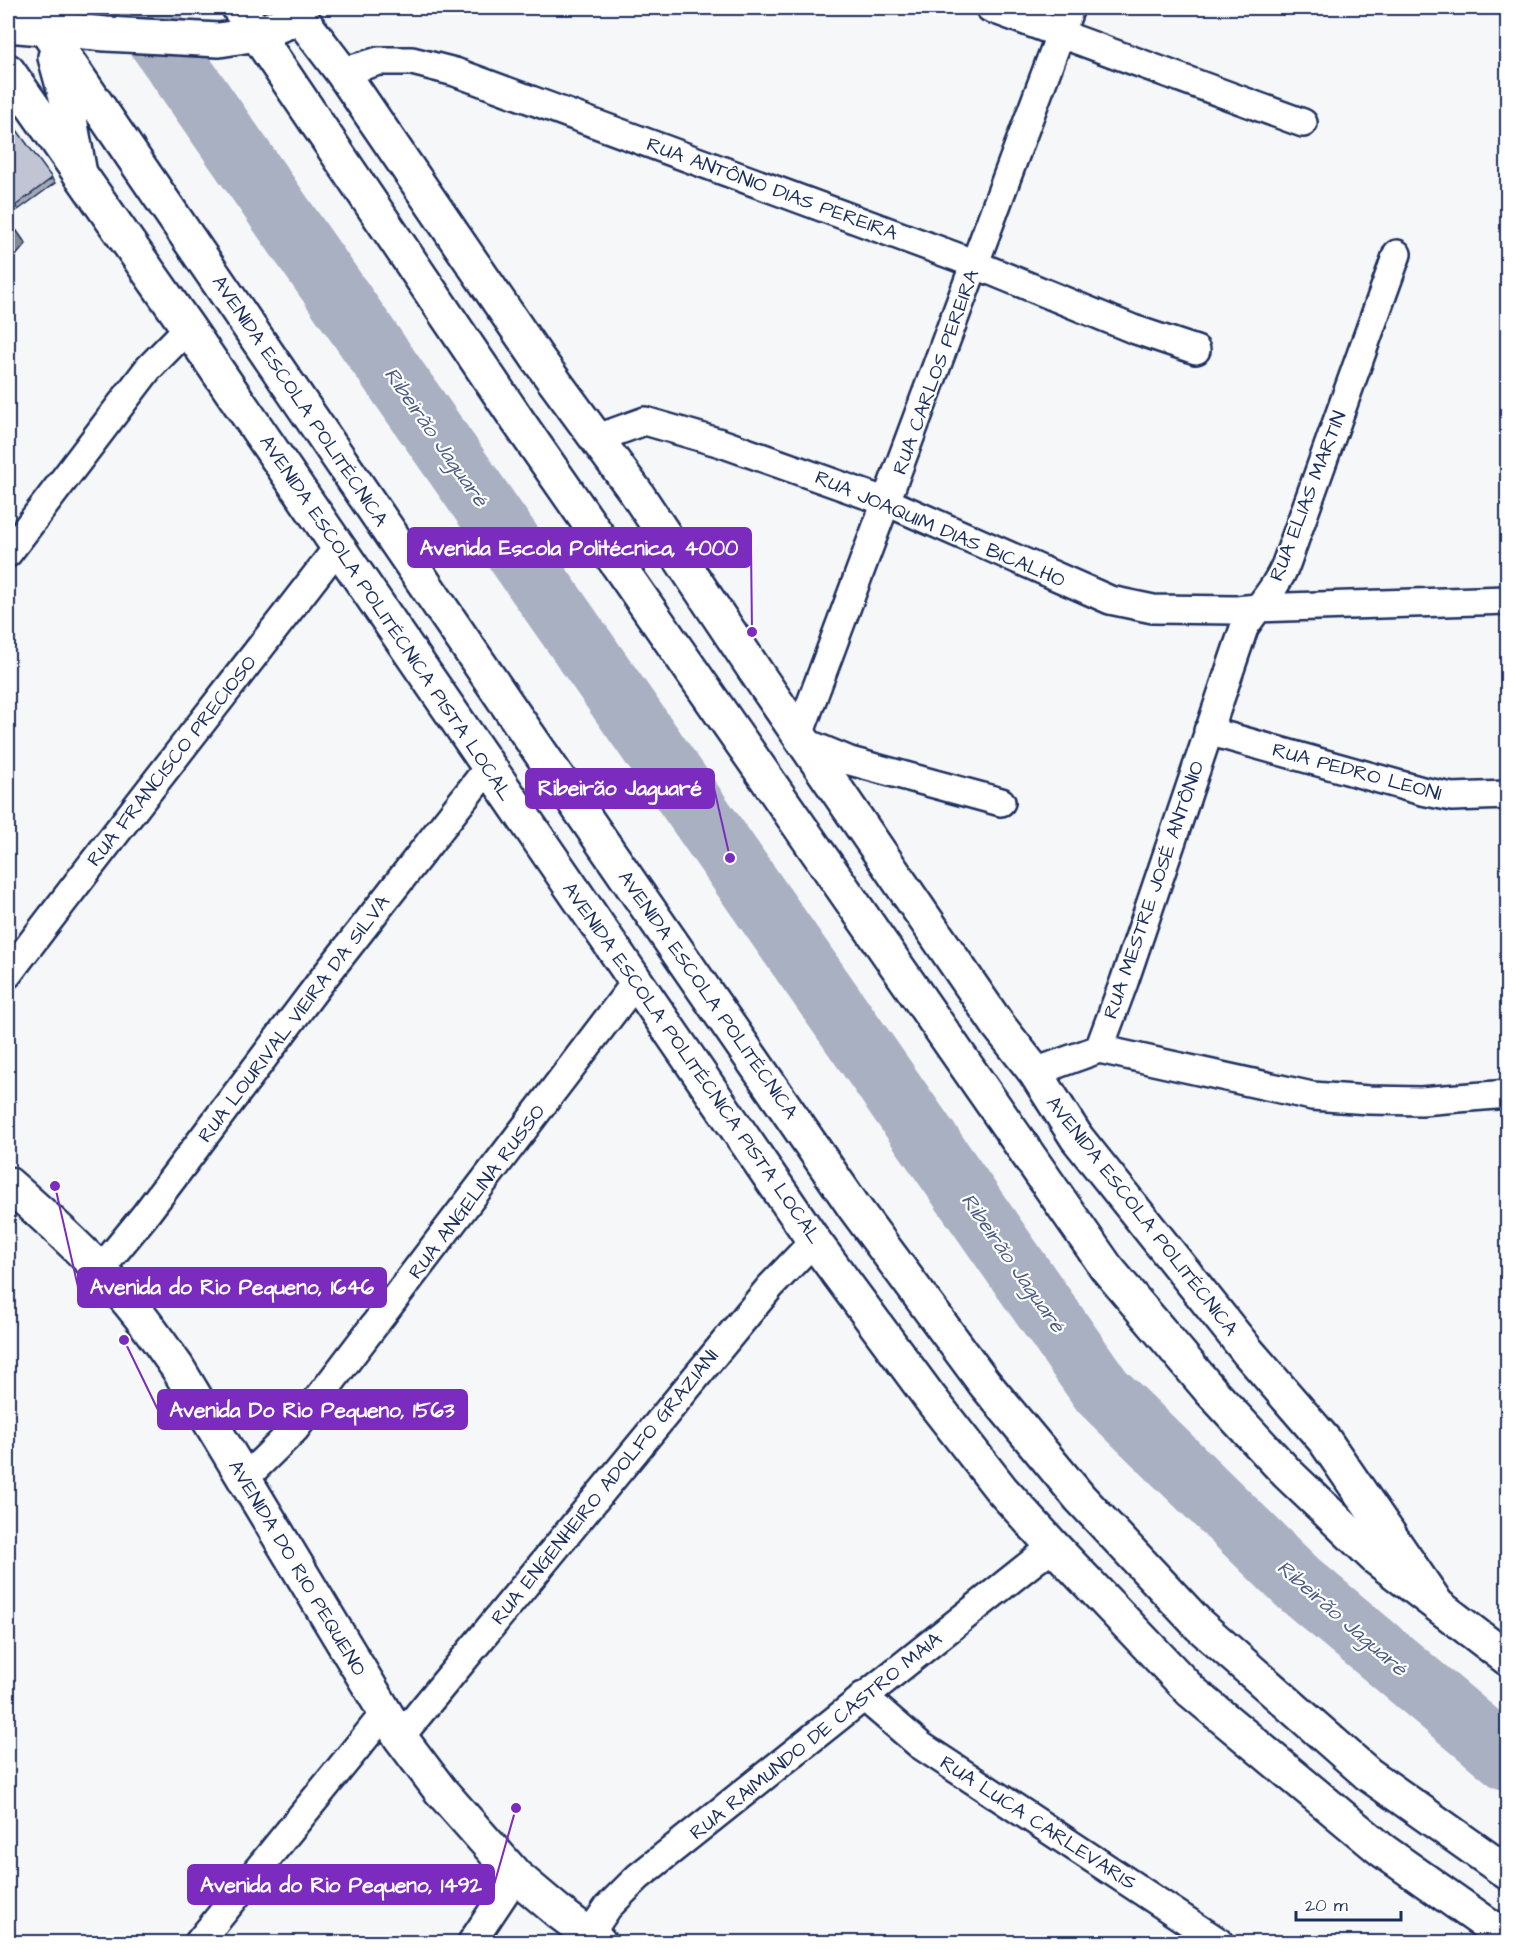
<svg xmlns="http://www.w3.org/2000/svg" width="1515" height="1950" viewBox="0 0 1515 1950" font-family="'Architects Daughter',sans-serif">
<style>
.lines{fill:none;stroke-linecap:round;stroke-linejoin:round}
.river{stroke:#a9b0c1;stroke-width:63}
.minor-casing{stroke:#1b2f5e;stroke-width:32}
.secondary-casing{stroke:#1b2f5e;stroke-width:38}
.trunk-casing{stroke:#1b2f5e;stroke-width:38}
.minor{stroke:#fff;stroke-width:27}
.secondary{stroke:#fff;stroke-width:33}
.trunk{stroke:#fff;stroke-width:33}
.wall{fill:#a5a9b5;stroke:#1b2f5e;stroke-width:1.5}
.shaded-wall{fill:#868994;stroke:#1b2f5e;stroke-width:1.5}
.building{fill:#c0c4d3;stroke:#1b2f5e;stroke-width:1.5}
.labels{text-anchor:middle;dominant-baseline:central;stroke-width:4.5;stroke-linejoin:round;paint-order:stroke}
.street-label{font-size:20px;fill:#1b2f5e;stroke:#fff}
.water-label{font-size:21px;font-style:italic;fill:#4d5c81;stroke:#fff}
.leader{fill:none;stroke:#7b2cbf;stroke-width:2}
.callout-dot{fill:#7b2cbf;stroke:#fff;stroke-width:2}
.callout{fill:#7b2cbf;stroke:#7b2cbf;stroke-width:2}
.callout-label{font-size:21px;text-anchor:middle;font-weight:bold;fill:#fff}
</style>
<rect width="100%" height="100%" fill="#f6f7f9"/>
<filter id="ink" filterUnits="userSpaceOnUse"><feTurbulence type="fractalNoise" baseFrequency=".0167" numOctaves="2"/><feDisplacementMap in="SourceGraphic" scale="12" xChannelSelector="R" yChannelSelector="G"/><feConvolveMatrix kernelMatrix="1 2 1 2 8 2 1 2 1" color-interpolation-filters="sRGB"/></filter>
<g filter="url(#ink)">
<g class="lines">
<path class="river" d="M137,8L1102,1391L1298,1583L1508,1759"/>
<g class="minor-casing">
<path id="minor" d="M990,8L1303,123
M342,72L379,61H412L455,72L957,257L1133,329L1196,350
M1397,254L1286,564C1275,590 1259,605 1244,628L1124,982L1099,1049L1312,1096L1369,1100L1421,1101L1508,1094
M595,439L645,421L721,443L887,502L1110,600L1153,609L1237,610L1257,608L1508,600
M8,553L148,369L188,328
M1208,731L1422,791L1452,797L1508,795
M799,735L1070,8
M804,742L850,761L1001,802
M8,974C116,831 228,690 338,547
M1035,1072L1099,1049
M100,1270L145,1215L322,980L488,768
M243,1480L295,1429L636,982
M863,1696L920,1745L1219,1942
M400,1737L770,1287L814,1241
M199,1942L385,1713
M472,1942L516,1876
M584,1942L608,1907L638,1877L1053,1546"/>
</g>
<g class="secondary-casing">
<path id="secondary" d="M8,25L106,34L219,40L257,34L300,17L342,72L538,359L635,491L762,681L998,1025L1035,1072L1077,1138L1248,1352L1325,1441L1434,1600
M8,71L188,328L814,1241L930,1398L1001,1489L1053,1546L1191,1691L1382,1850L1508,1939
M8,1184C39,1211 70,1239 99,1269C129,1299 153,1333 177,1367L400,1737L440,1790L516,1876L560,1913L599,1942"/>
</g>
<g class="trunk-casing">
<path id="trunk" d="M31,8L511,710L854,1207L985,1384L1080,1498L1199,1625L1368,1774L1508,1873
M239,8L518,421L1106,1267L1210,1390L1287,1473L1377,1559L1508,1659
M55,57L66,97L80,174"/>
</g>
<use href="#minor" class="minor"/>
<use href="#secondary" class="secondary"/>
<use href="#trunk" class="trunk"/>
</g>
<path class="wall" d="M8,118L55,183L18,210L8,195Z"/>
<path class="shaded-wall" d="M17,231L26,244L8,265V242Z"/>
<path class="building" d="M8,118L52,178L15,206L8,195Z
M8,224L17,231L8,242Z"/>
</g>
<g class="labels">
<g class="street-label">
<text transform="translate(772 189) rotate(20)">RUA ANTÔNIO DIAS PEREIRA</text>
<text transform="translate(936 372) rotate(-70)">RUA CARLOS PEREIRA</text>
<text transform="translate(300 401) rotate(56)">AVENIDA ESCOLA POLITÉCNICA</text>
<text transform="translate(1308 496) rotate(-69)">RUA ELIAS MARTIN</text>
<text transform="translate(940 529) rotate(23)">RUA JOAQUIM DIAS BICALHO</text>
<text transform="translate(386 618) rotate(56)">AVENIDA ESCOLA POLITÉCNICA PISTA LOCAL</text>
<text transform="translate(172 761) rotate(-52)">RUA FRANCISCO PRECIOSO</text>
<text transform="translate(1357 772) rotate(15)">RUA PEDRO LEONI</text>
<text transform="translate(1154 890) rotate(-71)">RUA MESTRE JOSÉ ANTÔNIO</text>
<text transform="translate(708 995) rotate(55)">AVENIDA ESCOLA POLITÉCNICA</text>
<text transform="translate(294 1019) rotate(-53)">RUA LOURIVAL VIEIRA DA SILVA</text>
<text transform="translate(692 1063) rotate(55)">AVENIDA ESCOLA POLITÉCNICA PISTA LOCAL</text>
<text transform="translate(477 1192) rotate(-53)">RUA ANGELINA RUSSO</text>
<text transform="translate(1142 1216) rotate(52)">AVENIDA ESCOLA POLITÉCNICA</text>
<text transform="translate(605 1487) rotate(-51)">RUA ENGENHEIRO ADOLFO GRAZIANI</text>
<text transform="translate(297 1568) rotate(59)">AVENIDA DO RIO PEQUENO</text>
<text transform="translate(816 1736) rotate(-39)">RUA RAIMUNDO DE CASTRO MAIA</text>
<text transform="translate(1038 1823) rotate(33)">RUA LUCA CARLEVARIS</text>
</g>
<g class="water-label">
<text transform="translate(436 437) rotate(55)">Ribeirão Jaguaré</text>
<text transform="translate(1013 1263) rotate(55)">Ribeirão Jaguaré</text>
<text transform="translate(1342 1618) rotate(41)">Ribeirão Jaguaré</text>
</g>
</g>
<path class="leader" d="M752 632L751 547M730 858L714 788M55 1186L78 1287M124 1340L158 1410M516 1808L494 1885"/>
<g class="callout-dot">
<circle cx="752" cy="632" r="6"/>
<circle cx="730" cy="858" r="6"/>
<circle cx="55" cy="1186" r="6"/>
<circle cx="124" cy="1340" r="6"/>
<circle cx="516" cy="1808" r="6"/>
</g>
<g class="callout">
<rect x="408" y="528" width="343" height="39" rx="6"/>
<rect x="526" y="769" width="188" height="39" rx="6"/>
<rect x="78" y="1268" width="308" height="39" rx="6"/>
<rect x="158" y="1390" width="309" height="39" rx="6"/>
<rect x="188" y="1865" width="306" height="39" rx="6"/>
</g>
<g class="callout-label">
<text x="579" y="555">Avenida Escola Politécnica, 4000</text>
<text x="620" y="795">Ribeirão Jaguaré</text>
<text x="232" y="1294">Avenida do Rio Pequeno, 1646</text>
<text x="312" y="1417">Avenida Do Rio Pequeno, 1563</text>
<text x="341" y="1892">Avenida do Rio Pequeno, 1492</text>
</g>
<rect width="1515" height="1950" fill="none" stroke="#fff" stroke-width="30"/>
<rect x="15" y="15" width="1485" height="1920" fill="none" stroke="#1b2f5e" stroke-width="2" filter="url(#ink)"/>
<path d="M1296 1911v9h105v-9" fill="none" stroke="#1b2f5e" stroke-width="3"/>
<text x="1305" y="1911" font-size="18" fill="#1b2f5e" stroke="#ffffff" stroke-width="4.5" paint-order="stroke">20 m</text>
</svg>
